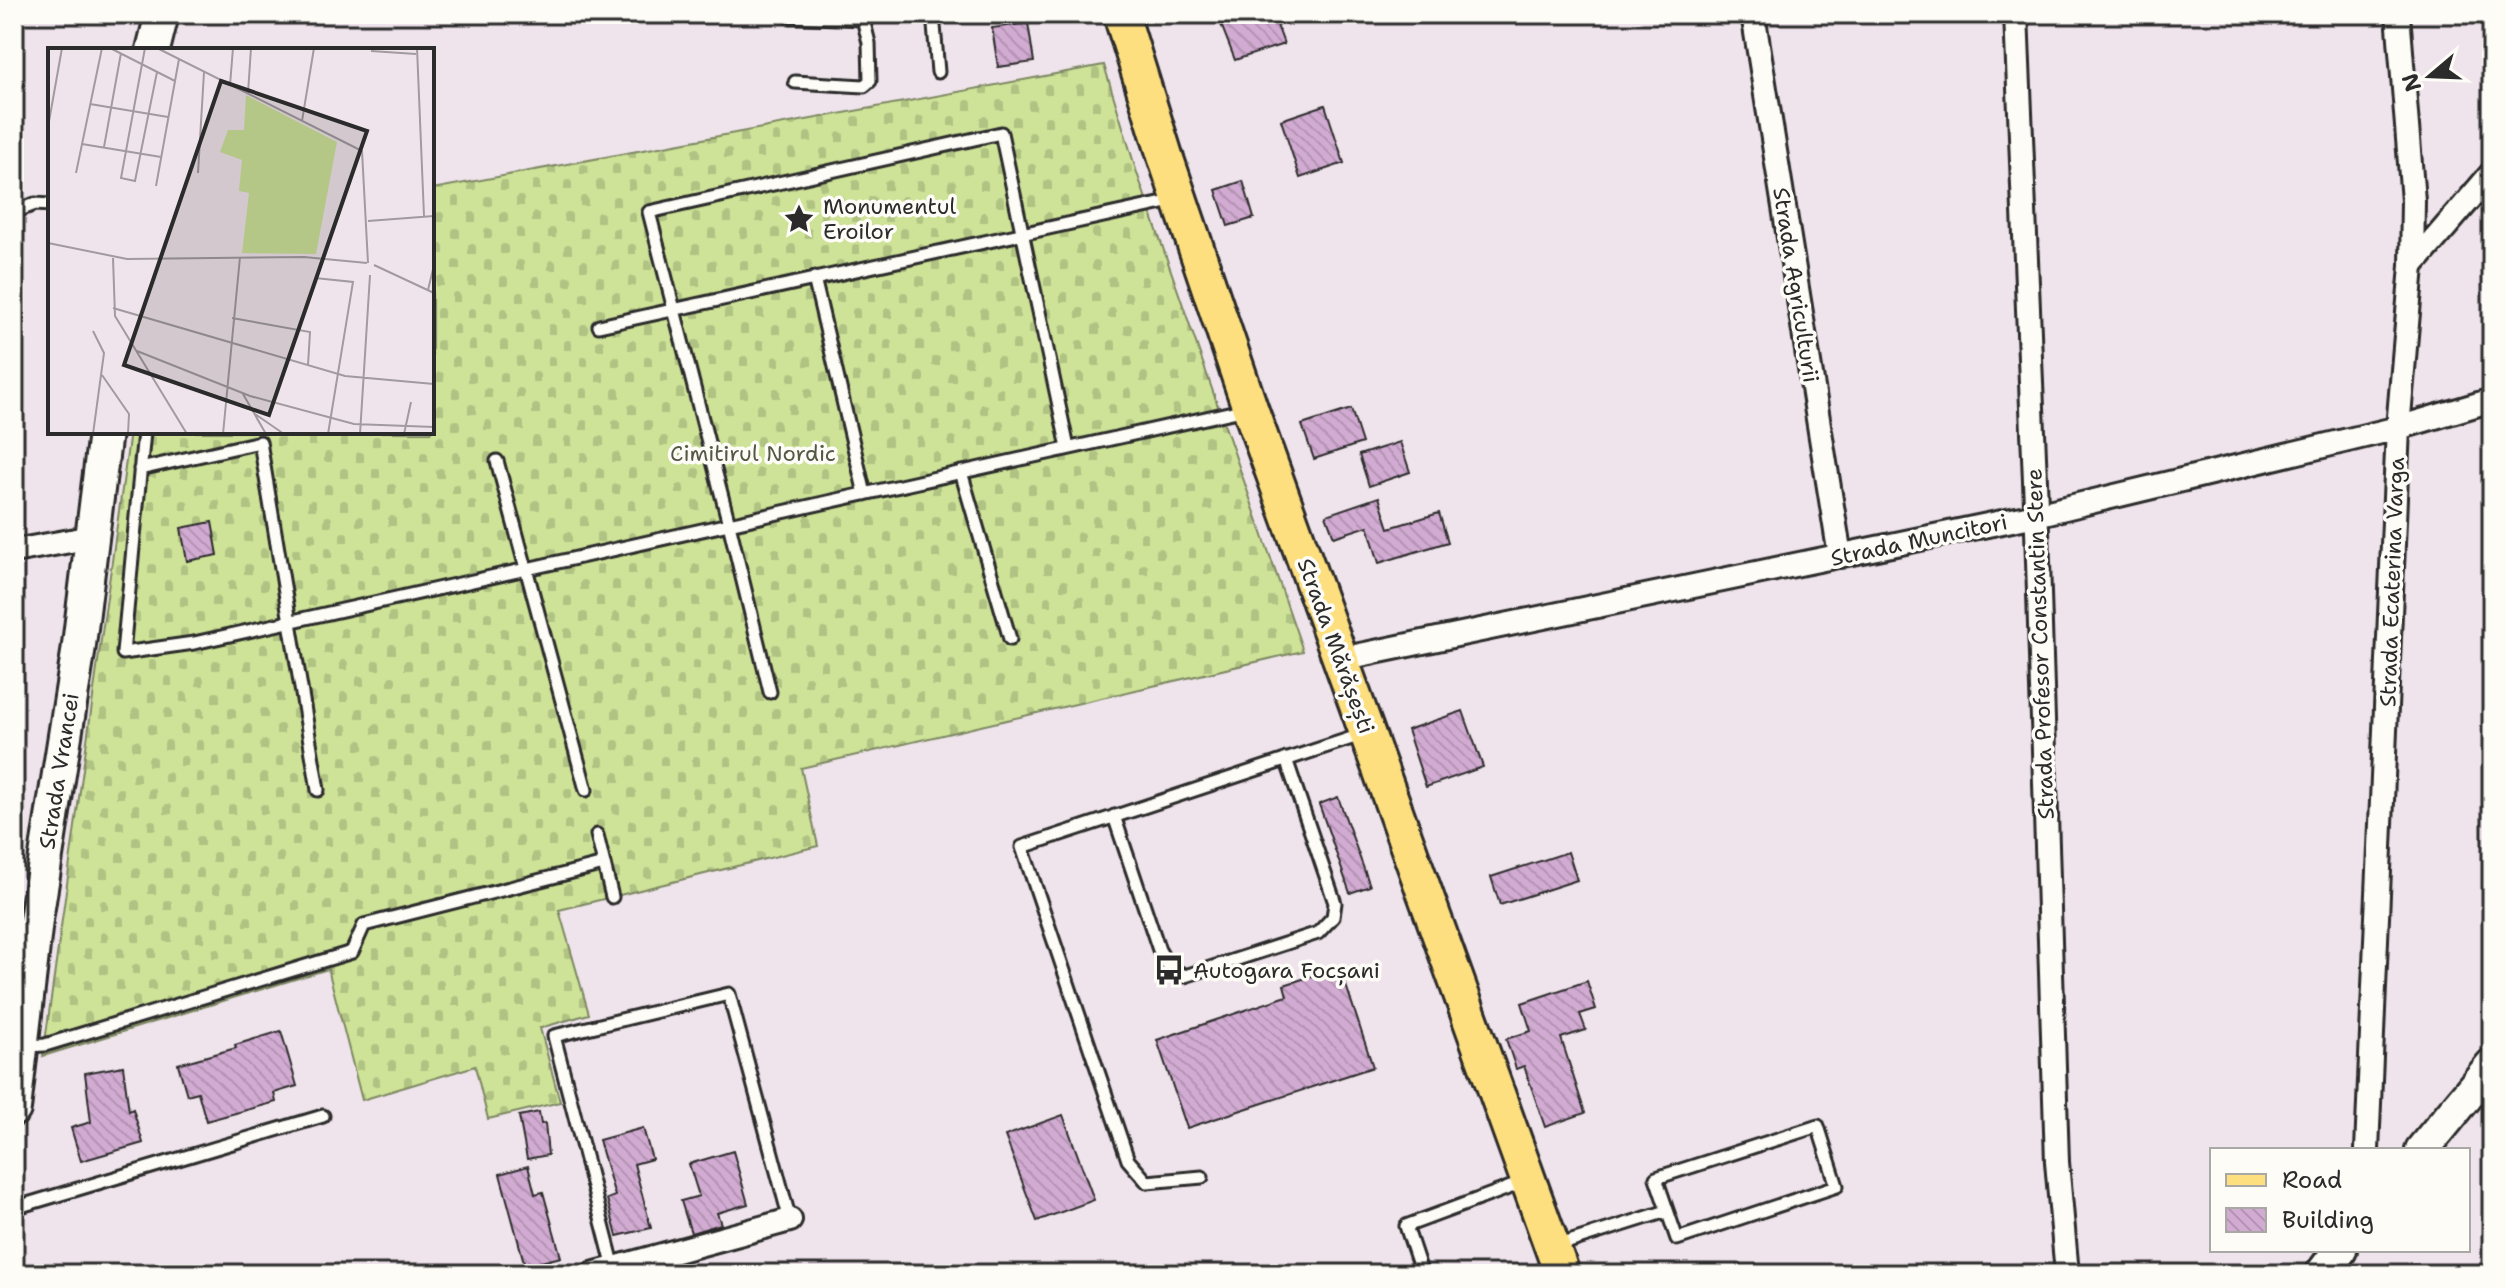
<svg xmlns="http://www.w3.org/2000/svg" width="2506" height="1288" viewBox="0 0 2506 1288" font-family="'Shantell Sans',sans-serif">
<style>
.cemetery{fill:url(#cemetery-stones);stroke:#7c8762;stroke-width:2}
.building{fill:url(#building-back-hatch);stroke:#2b2b2b;stroke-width:2}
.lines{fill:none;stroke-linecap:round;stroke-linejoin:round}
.lane-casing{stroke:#2b2b2b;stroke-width:17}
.street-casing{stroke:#2b2b2b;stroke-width:28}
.secondary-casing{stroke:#2b2b2b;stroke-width:38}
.primary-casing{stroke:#2b2b2b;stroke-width:40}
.lane{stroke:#fdfcf7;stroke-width:11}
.street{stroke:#fdfcf7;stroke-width:22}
.secondary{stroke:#fdfcf7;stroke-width:32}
.primary{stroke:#fedf80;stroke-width:34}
.labels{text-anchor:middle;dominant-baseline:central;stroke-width:7;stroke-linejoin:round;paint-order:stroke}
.poi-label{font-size:22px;fill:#2b2b2b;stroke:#fdfcf7;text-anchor:start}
.street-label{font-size:22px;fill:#2b2b2b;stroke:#fdfcf7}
.park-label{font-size:22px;fill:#545946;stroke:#fdfcf7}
.inset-road{fill:none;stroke:#a19a9f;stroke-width:2}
.view{fill:#2b2b2b;fill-opacity:0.15;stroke:#2b2b2b;stroke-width:4}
.inset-edge{fill:none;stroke:#2b2b2b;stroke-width:4}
</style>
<defs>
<pattern id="cemetery-stones" width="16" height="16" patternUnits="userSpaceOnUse" patternTransform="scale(2)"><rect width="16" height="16" fill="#cee398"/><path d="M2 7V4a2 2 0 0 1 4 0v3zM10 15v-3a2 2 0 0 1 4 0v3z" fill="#b1c383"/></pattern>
<pattern id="building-back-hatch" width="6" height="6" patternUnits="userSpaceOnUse" patternTransform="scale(2)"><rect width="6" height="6" fill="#d2abd2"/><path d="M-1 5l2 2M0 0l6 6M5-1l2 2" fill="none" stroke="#b493b4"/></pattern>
</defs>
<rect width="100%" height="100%" fill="#f0e4ec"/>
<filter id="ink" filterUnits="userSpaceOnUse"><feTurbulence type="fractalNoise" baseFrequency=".0125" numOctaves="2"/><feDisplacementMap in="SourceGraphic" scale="16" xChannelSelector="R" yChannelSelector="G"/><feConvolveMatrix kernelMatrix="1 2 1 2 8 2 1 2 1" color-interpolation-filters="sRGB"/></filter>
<g filter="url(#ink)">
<path class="cemetery" d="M1104,65L1137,173L1303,651L801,768L818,846L559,910L589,1014L540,1028L560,1102L488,1119L475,1066L362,1100L328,969L43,1056L130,432H432V189Z"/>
<path class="building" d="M1217,14H1273L1284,44L1235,60Z
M1028,23L1034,62L998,67L992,28Z
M1325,105L1344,163L1300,178L1281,120Z
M1243,181L1254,218L1228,226L1216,190Z
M1351,409L1362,443L1314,459L1302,425Z
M1400,442L1410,472L1369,486L1359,455Z
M1379,497L1389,528L1439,513L1448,542L1379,563L1368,526L1334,537L1326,515Z
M212,522L218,555L187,561L181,528Z
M1463,711L1483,767L1426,787L1407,730Z
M1338,797L1370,886L1350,893L1319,804Z
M1568,852L1577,880L1500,905L1491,877Z
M1340,967L1373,1067L1187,1128L1157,1040L1287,996L1284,985Z
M1587,981L1596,1009L1580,1014L1586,1030L1561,1038L1585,1113L1545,1127L1524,1066L1516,1069L1506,1039L1531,1031L1522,1003Z
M281,1031L297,1086L274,1093L276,1102L206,1121L198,1092L187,1095L178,1064L236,1048L235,1045Z
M123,1066L129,1111L133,1109L143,1143L81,1161L71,1128L91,1122L85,1073Z
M539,1112L541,1124L545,1123L548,1155L527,1159L519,1116Z
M1063,1115L1094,1200L1037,1221L1005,1136Z
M643,1128L652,1159L634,1164L651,1228L617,1236L607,1199L615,1196L599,1140Z
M733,1151L748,1204L717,1213L721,1224L691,1233L681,1201L699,1196L689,1164Z
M528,1166L535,1194L543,1192L561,1257L525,1266L500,1174Z"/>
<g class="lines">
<g class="lane-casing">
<path id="lane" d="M933,14L938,72
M788,16L863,19
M795,82L864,86L870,81L869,43L863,19L868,14
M14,212L35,204L50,205
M814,278L865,494
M599,326L1177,200
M144,432L123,653L194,643L1246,409
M497,461L586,790
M140,469L260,442L318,790
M961,472L1010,639
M770,692L729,524L649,212L1001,133L1068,448
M1114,816L1159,950L1169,967L1185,976L1318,933L1333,917L1335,903L1286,759
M604,864L612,897
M26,1046L45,1045L352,952L364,925L604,864L597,835
M1818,1126L1837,1186L1677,1239L1656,1178Z
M1202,1177L1147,1182L1128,1160L1022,847L1364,734
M14,1208L323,1116
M1556,1246L1667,1211
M614,1268L554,1036L729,994L790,1220
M1422,1274L1406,1226L1527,1181"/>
</g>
<g class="street-casing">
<path id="street" d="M1753,14L1840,556
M2016,14L2037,530L2057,1162L2067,1274
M2412,266L2492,173
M14,551L93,537
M1341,659L2036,515L2398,428L2492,400
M2367,1150L2398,428L2412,266L2413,201L2398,14
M592,1274L790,1220"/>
</g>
<g class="secondary-casing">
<path id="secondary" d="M153,50L162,14
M14,1109L36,920L78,653L105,432
M2422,1150L2492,1065
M2322,1274L2340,1250"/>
</g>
<g class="primary-casing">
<path id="primary" d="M1121,14L1165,156L1250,408L1562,1274"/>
</g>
<use href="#lane" class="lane"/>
<use href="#street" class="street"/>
<use href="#secondary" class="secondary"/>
<use href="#primary" class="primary"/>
</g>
</g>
<defs>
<g id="sight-bare" transform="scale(2.4)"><path d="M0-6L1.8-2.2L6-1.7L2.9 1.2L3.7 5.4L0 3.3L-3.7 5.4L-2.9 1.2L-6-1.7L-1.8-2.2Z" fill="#2b2b2b" stroke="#fdfcf7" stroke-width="2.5" paint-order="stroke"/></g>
<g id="bus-bare" transform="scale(2.4)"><path d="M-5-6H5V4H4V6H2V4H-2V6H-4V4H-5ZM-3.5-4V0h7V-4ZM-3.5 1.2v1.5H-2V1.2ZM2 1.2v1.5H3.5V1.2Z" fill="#2b2b2b" stroke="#fdfcf7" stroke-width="2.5" paint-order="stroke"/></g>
</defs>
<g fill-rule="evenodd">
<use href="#sight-bare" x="799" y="219"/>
<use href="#bus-bare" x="1169" y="970"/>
</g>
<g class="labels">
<g class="poi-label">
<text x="823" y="206">Monumentul<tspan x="823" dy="25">Eroilor</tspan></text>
<text x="1193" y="970">Autogara Focșani</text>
</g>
<g class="street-label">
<text transform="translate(1796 285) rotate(81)">Strada Agriculturii</text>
<text transform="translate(1919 540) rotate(-12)">Strada Muncitori</text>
<text transform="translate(2392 582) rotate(-88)">Strada Ecaterina Varga</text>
<text transform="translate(2040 644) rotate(-92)">Strada Profesor Constantin Stere</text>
<text transform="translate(1336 646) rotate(70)">Strada Mărășești</text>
<text transform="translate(59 771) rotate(-81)">Strada Vrancei</text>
</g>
<g class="park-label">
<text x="753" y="453">Cimitirul Nordic</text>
</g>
</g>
<g transform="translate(48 48)">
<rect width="386" height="386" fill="#f0e4ec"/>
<path d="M198,47L289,94L268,206L194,205L201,145L191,143L194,112L172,104L180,82H196Z" fill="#cee398"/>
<path class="inset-road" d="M62,0L127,33M97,0L73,130L87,133L109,24M109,0L314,103L320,215M369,0L376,168M323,3L368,6M182,37L185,0M200,45L203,0M42,56L120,69M254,73L266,0M0,79L14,0M34,96L113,109M56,99L73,5M28,125L54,0M150,125L156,24M108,138L131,11M320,173L386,168M0,195L79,211L256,209L319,215M65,210L67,268L139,386M326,217L386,245M267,230L305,234L280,386M380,242L386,217M65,260L297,328L386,336M184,270L262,284L260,317M45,283L56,305L45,386M89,303L202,348L306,376L386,379M54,327L81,366L80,386M195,346L218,386M207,366L236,386M175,386L192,209M312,386L322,227M356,386L363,354"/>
<path class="view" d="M173,33L319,83L221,367L76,317Z"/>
<rect width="386" height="386" class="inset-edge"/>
</g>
<rect width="2506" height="1288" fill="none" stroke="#fdfcf7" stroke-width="48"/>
<rect x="24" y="24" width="2458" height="1240" fill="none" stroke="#2b2b2b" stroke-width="3" filter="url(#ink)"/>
<rect x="2210" y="1148" width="260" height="104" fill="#fdfcf7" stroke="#a9a8a5" stroke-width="2"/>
<rect x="2226" y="1174" width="40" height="12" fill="#fedf80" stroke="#a9a8a5" stroke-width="2"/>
<text x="2282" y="1188" font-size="24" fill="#2b2b2b">Road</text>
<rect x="2226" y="1208" width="40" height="24" fill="url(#building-back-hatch)" stroke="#a9a8a5" stroke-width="2"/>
<text x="2282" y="1228" font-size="24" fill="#2b2b2b">Building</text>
<g transform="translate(2430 76) rotate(251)" stroke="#fdfcf7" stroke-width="6" paint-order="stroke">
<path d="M0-6L14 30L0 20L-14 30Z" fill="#2b2b2b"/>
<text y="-12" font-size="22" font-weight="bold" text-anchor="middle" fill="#2b2b2b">N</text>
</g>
</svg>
